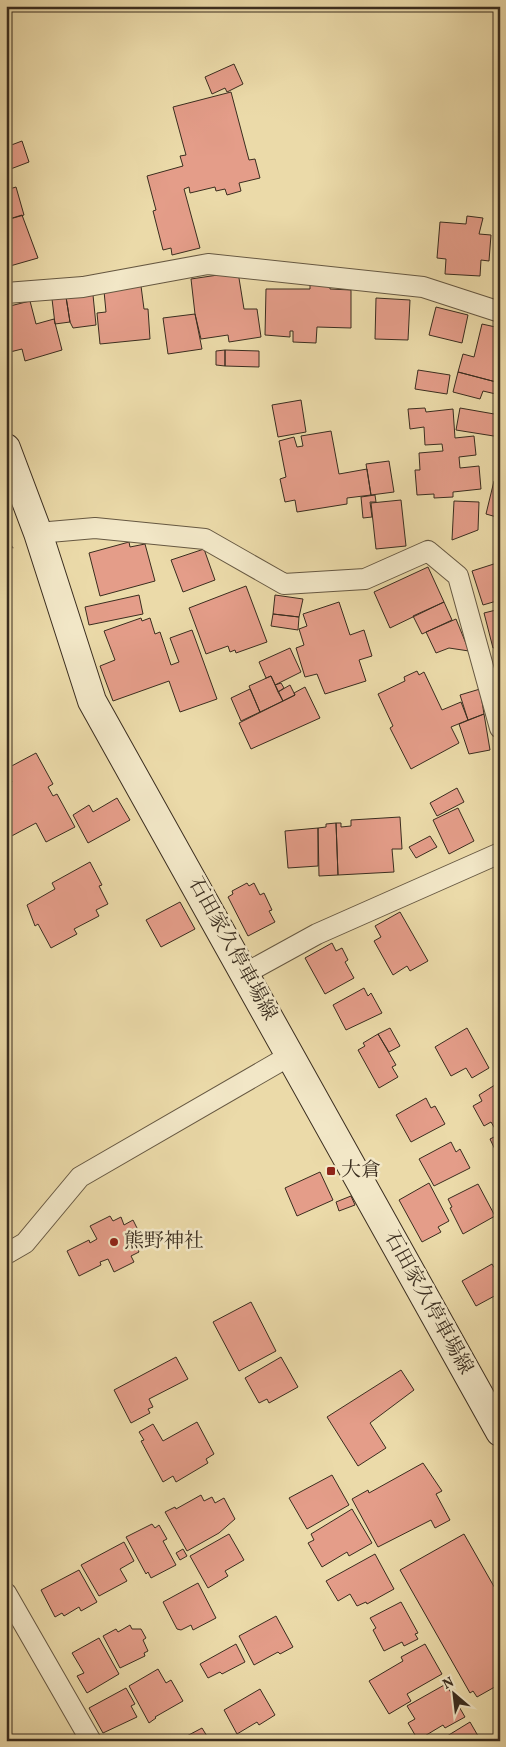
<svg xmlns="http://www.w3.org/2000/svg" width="506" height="1747" viewBox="0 0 506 1747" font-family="Vollkorn,'Noto Serif JP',serif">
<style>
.building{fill:#e49d89;stroke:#3a2d1f}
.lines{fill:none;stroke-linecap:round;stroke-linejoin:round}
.street-casing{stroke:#665842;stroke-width:22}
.secondary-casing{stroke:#3a2d1f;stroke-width:30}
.path{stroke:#3a2d1f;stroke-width:3;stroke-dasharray:1 2.5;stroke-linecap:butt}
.street{stroke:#f2e7c7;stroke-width:20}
.secondary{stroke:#f2e7c7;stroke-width:28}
.poi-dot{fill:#8f2418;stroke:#f2e7c7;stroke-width:2}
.labels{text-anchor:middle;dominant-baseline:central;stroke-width:5;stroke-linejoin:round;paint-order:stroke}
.street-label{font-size:20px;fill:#3a2d1f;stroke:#f2e7c7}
.poi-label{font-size:20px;fill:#3a2d1f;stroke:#f2e7c7;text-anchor:start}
</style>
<rect width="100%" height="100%" fill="#ebdaa9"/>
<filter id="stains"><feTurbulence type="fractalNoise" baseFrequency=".004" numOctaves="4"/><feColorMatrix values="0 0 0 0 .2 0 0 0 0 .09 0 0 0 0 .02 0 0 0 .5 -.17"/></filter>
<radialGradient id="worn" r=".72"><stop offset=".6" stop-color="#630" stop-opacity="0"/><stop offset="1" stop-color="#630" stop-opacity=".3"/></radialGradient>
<path class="building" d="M234,64L243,84L227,92L225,88L212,94L205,77Z
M231,92L249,160L255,159L260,178L239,183L241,191L227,195L225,189L216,191L215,187L190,193L189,187L184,189L200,248L172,255L171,248L163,250L153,211L156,210L147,176L183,166L180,156L186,155L173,107Z
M22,141L29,162L8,170L6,147Z
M16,187L24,215L6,220V190Z
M22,215L38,258L10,266L9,263H6V220Z
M467,216L483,218L479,234L491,235L489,261L481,260L480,276L445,274L446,259L437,258L440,222L466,224Z
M238,272L244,309H257L261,337L229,342L228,335L201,339L195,314L191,279Z
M310,284H330V289L351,290V328L317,327L316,343L293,342V331H290V337L265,335L266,289H310Z
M141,286L144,309H148L150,339L100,344L97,313L106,312L104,291Z
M93,295L96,325L73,328L70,322L66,297Z
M66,297L70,322L55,324L52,299Z
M376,298L410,300L408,340L375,339Z
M30,301L36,324L54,319L62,350L25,361L22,349L6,353V307Z
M436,307L468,315L462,343L429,335Z
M195,314L202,349L168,354L163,318Z
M482,324L500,328V383L458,372L463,354L474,357Z
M225,350V366L216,365V351Z
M225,350L259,351V367L225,366Z
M418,370L450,375L447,394L415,389Z
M458,372L500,383V395L483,391L480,399L453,392Z
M301,400L306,432L278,437L272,405Z
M425,408L426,412L453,409L455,438L474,436L476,455L459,457L460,468L479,466L481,489L453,492V497L434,498V494L417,495L415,470H420L419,453L443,451L442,444L425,445L424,427L410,429L408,409Z
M460,408L500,415V437L456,430Z
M331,431L339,474L367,469L371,495L347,498V504L297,512L295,500L285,502L280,479L286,477L279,441L294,437L297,447L303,446L301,436Z
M389,461L394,492L371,495L366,464Z
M494,481L500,483V518L486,514Z
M375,495L376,502H370L372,517L363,518L361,497Z
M401,500L406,546L376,549L371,503Z
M454,501L479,502L478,530L452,540Z
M129,542L130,547L145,544L155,581L100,596L89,553Z
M204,549L215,580L183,592L171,560Z
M500,562V600L483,605L472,571Z
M428,567L444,602L390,628L374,592Z
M246,586L267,642L236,653L235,650L230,652L228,646L206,654L189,608Z
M139,595L143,614L89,625L85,607Z
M275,595L303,599L299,617L273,614Z
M339,602L350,635L364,630L372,656L359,660L366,681L325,694L317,674L305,677L296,648L304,645L299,629L307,626L303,614Z
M444,602L452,620L422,634L413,616Z
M500,609V646L493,648L484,613Z
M273,614L299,617L298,630L271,626Z
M141,618L142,621L150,618L155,634L160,632L171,665L179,662L170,638L192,630L217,699L180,712L169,681L113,701L100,666L115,660L104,631Z
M456,619L469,651L449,648L436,653L426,632Z
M290,648L301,672L275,685L271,676L266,678L259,662Z
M417,671L419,675L424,672L442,710L461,702L468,720L451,727L459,743L411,769L390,728L393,726L378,694L405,681L404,677Z
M271,676L283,701L260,712L249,686Z
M281,683L284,688L278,692L275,685Z
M290,685L295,695L283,701L278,692Z
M305,687L320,718L251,749L239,723L295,695L294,693Z
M250,689L260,712L241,721L231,698Z
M480,689L484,714L468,720L460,695Z
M484,714L490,750L469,754L459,724Z
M36,753L53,784L48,787L53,796L57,794L75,827L46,842L36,823L6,839V785L12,782L6,769Z
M457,788L464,802L437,816L430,803Z
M117,798L130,820L88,843L73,815L89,805L93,812Z
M458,808L474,841L449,854L433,820Z
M400,817L402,849H392L394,872L338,875L336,823H341V827L351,826V820Z
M336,823L338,875L319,876L318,828L326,827V824Z
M318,828V866L288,868L285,831Z
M430,836L437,847L416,858L409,847Z
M90,862L102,885L99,886L108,904L96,910L99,916L74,929L77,934L51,948L38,924L35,926L27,905L55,889L52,883Z
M247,883L249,886L254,883L260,895L264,893L272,910L269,911L275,922L248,936L228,897L233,894L232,891Z
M180,902L195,929L161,947L146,920Z
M400,912L428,961L410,971L407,966L393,975L374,941L381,937L375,926Z
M332,943L336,951L342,948L348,960L345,962L354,978L325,994L305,958Z
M364,988L368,996L371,993L382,1013L346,1030L333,1005Z
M390,1028L400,1046L389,1052L378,1034Z
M467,1028L489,1068L472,1078L466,1068L451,1076L435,1047Z
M378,1034L396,1065L392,1067L398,1077L379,1088L358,1050L365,1046L363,1043Z
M498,1083L500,1131L497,1132L491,1122L484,1126L473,1106L482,1101L479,1095Z
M426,1098L431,1108L435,1106L445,1124L411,1142L396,1115Z
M500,1134V1160L490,1139Z
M451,1142L456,1152L460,1149L470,1168L434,1186L419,1159Z
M320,1172L333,1200L297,1216L285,1188Z
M429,1183L449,1221L438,1227L441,1232L422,1242L399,1200Z
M478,1184L495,1216L463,1234L450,1208L452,1207L448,1199Z
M351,1196L355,1205L339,1211L336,1202Z
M110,1216L113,1221L121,1217L124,1225L133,1220L144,1242L136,1246L139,1252L131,1256L134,1262L114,1272L108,1259L100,1262L101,1265L79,1276L67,1251L89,1240L90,1243L97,1239L90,1226Z
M492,1264L500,1277V1293L476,1306L462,1281Z
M251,1302L276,1351L239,1371L213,1322Z
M176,1357L188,1379L149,1399L153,1407L148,1409L150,1413L131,1423L114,1390Z
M281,1357L298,1387L269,1403L267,1399L259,1403L245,1378Z
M401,1370L414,1390L370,1423L386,1448L358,1466L327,1417Z
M197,1422L214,1454L206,1459L208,1463L176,1482L173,1476L163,1482L141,1441L144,1440L139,1432L153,1424L163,1441Z
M423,1463L442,1491L436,1494L450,1520L435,1528L431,1520L378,1547L352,1499L368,1490L369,1493Z
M332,1475L349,1505L307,1529L289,1498Z
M201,1495L204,1501L212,1497L215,1503L224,1498L235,1519L219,1533L187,1551L165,1512L175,1507L176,1509Z
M352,1509L372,1543L349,1556L347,1552L322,1567L308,1543L314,1540L311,1534Z
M152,1524L155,1528L159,1525L167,1539L163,1541L176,1565L151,1578L148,1572L146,1574L126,1537Z
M229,1534L244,1560L225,1571L228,1576L208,1588L190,1556Z
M464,1534L500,1597V1684L477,1697L473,1691L470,1693L400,1570Z
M124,1542L134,1561L120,1569L127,1581L99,1596L81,1565Z
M183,1549L187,1556L180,1560L176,1553Z
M375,1554L394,1589L367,1604L366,1602L357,1606L350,1594L338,1601L326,1581Z
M79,1570L97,1602L81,1611L79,1607L64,1616L62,1613L55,1617L41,1590Z
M198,1583L216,1618L193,1630L191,1625L181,1630L177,1629L163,1602Z
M401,1602L418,1633L415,1634L418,1639L404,1646L402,1642L384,1651L373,1630L376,1628L370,1618Z
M276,1616L293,1647L280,1654L278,1652L254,1665L239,1636Z
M130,1625L132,1629H141L146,1638L143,1640L148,1651L144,1653L145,1656L120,1668L103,1636L116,1629L118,1632Z
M99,1638L119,1674L87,1693L77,1676L84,1673L72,1653Z
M236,1644L245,1662L222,1674L220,1672L208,1678L200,1664Z
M425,1644L442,1674L407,1694L411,1701L389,1714L369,1681L403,1661L401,1657Z
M158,1669L166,1683L171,1680L183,1701L155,1717L156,1718L149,1723L129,1686Z
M446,1684L465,1717L445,1728L443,1725L418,1740L408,1723L415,1719L407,1706Z
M126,1688L135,1704L131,1706L137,1717L103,1733L89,1708Z
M260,1689L275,1715L259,1725L257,1722L237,1734L224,1710Z
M470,1722L481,1741H439Z
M202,1728L210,1741H184L183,1738Z"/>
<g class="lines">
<g class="street-casing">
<path id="street" d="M6,293L83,287L208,264L423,287L500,312
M38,533L95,528L205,539L284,584L365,579L428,551L458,576L500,728
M246,973L317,934L500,853
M6,1254L25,1243L80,1177L291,1055
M6,1593L91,1741"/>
</g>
<g class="secondary-casing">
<path id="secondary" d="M6,448L38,533L92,701L500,1432"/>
</g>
<path class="path" d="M6,551L14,546"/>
<use href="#street" class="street"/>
<use href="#secondary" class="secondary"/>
</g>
<g class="poi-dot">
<rect x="326" y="1166" width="10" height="10" rx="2.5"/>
<circle cx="114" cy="1242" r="5"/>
</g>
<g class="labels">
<g class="street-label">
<text transform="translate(232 949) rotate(61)">石田家久停車場線</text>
<text transform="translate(428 1303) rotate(61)">石田家久停車場線</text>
</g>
<g class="poi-label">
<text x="341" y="1171">大倉</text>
<text x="124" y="1242">熊野神社</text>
</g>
</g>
<rect width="506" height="1747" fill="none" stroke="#ebdaa9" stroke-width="25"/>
<rect x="8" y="8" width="491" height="1732" fill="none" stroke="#3a2d1f" stroke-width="2.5"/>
<rect x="12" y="12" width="481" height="1722" fill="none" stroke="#3a2d1f"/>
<g transform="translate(454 1694) rotate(332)" stroke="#f2e7c7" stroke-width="4" paint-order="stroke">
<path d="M0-4L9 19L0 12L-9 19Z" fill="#3a2d1f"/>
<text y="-8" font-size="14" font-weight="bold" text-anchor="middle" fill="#3a2d1f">N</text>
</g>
<rect width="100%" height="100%" filter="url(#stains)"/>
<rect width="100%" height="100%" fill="url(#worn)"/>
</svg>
